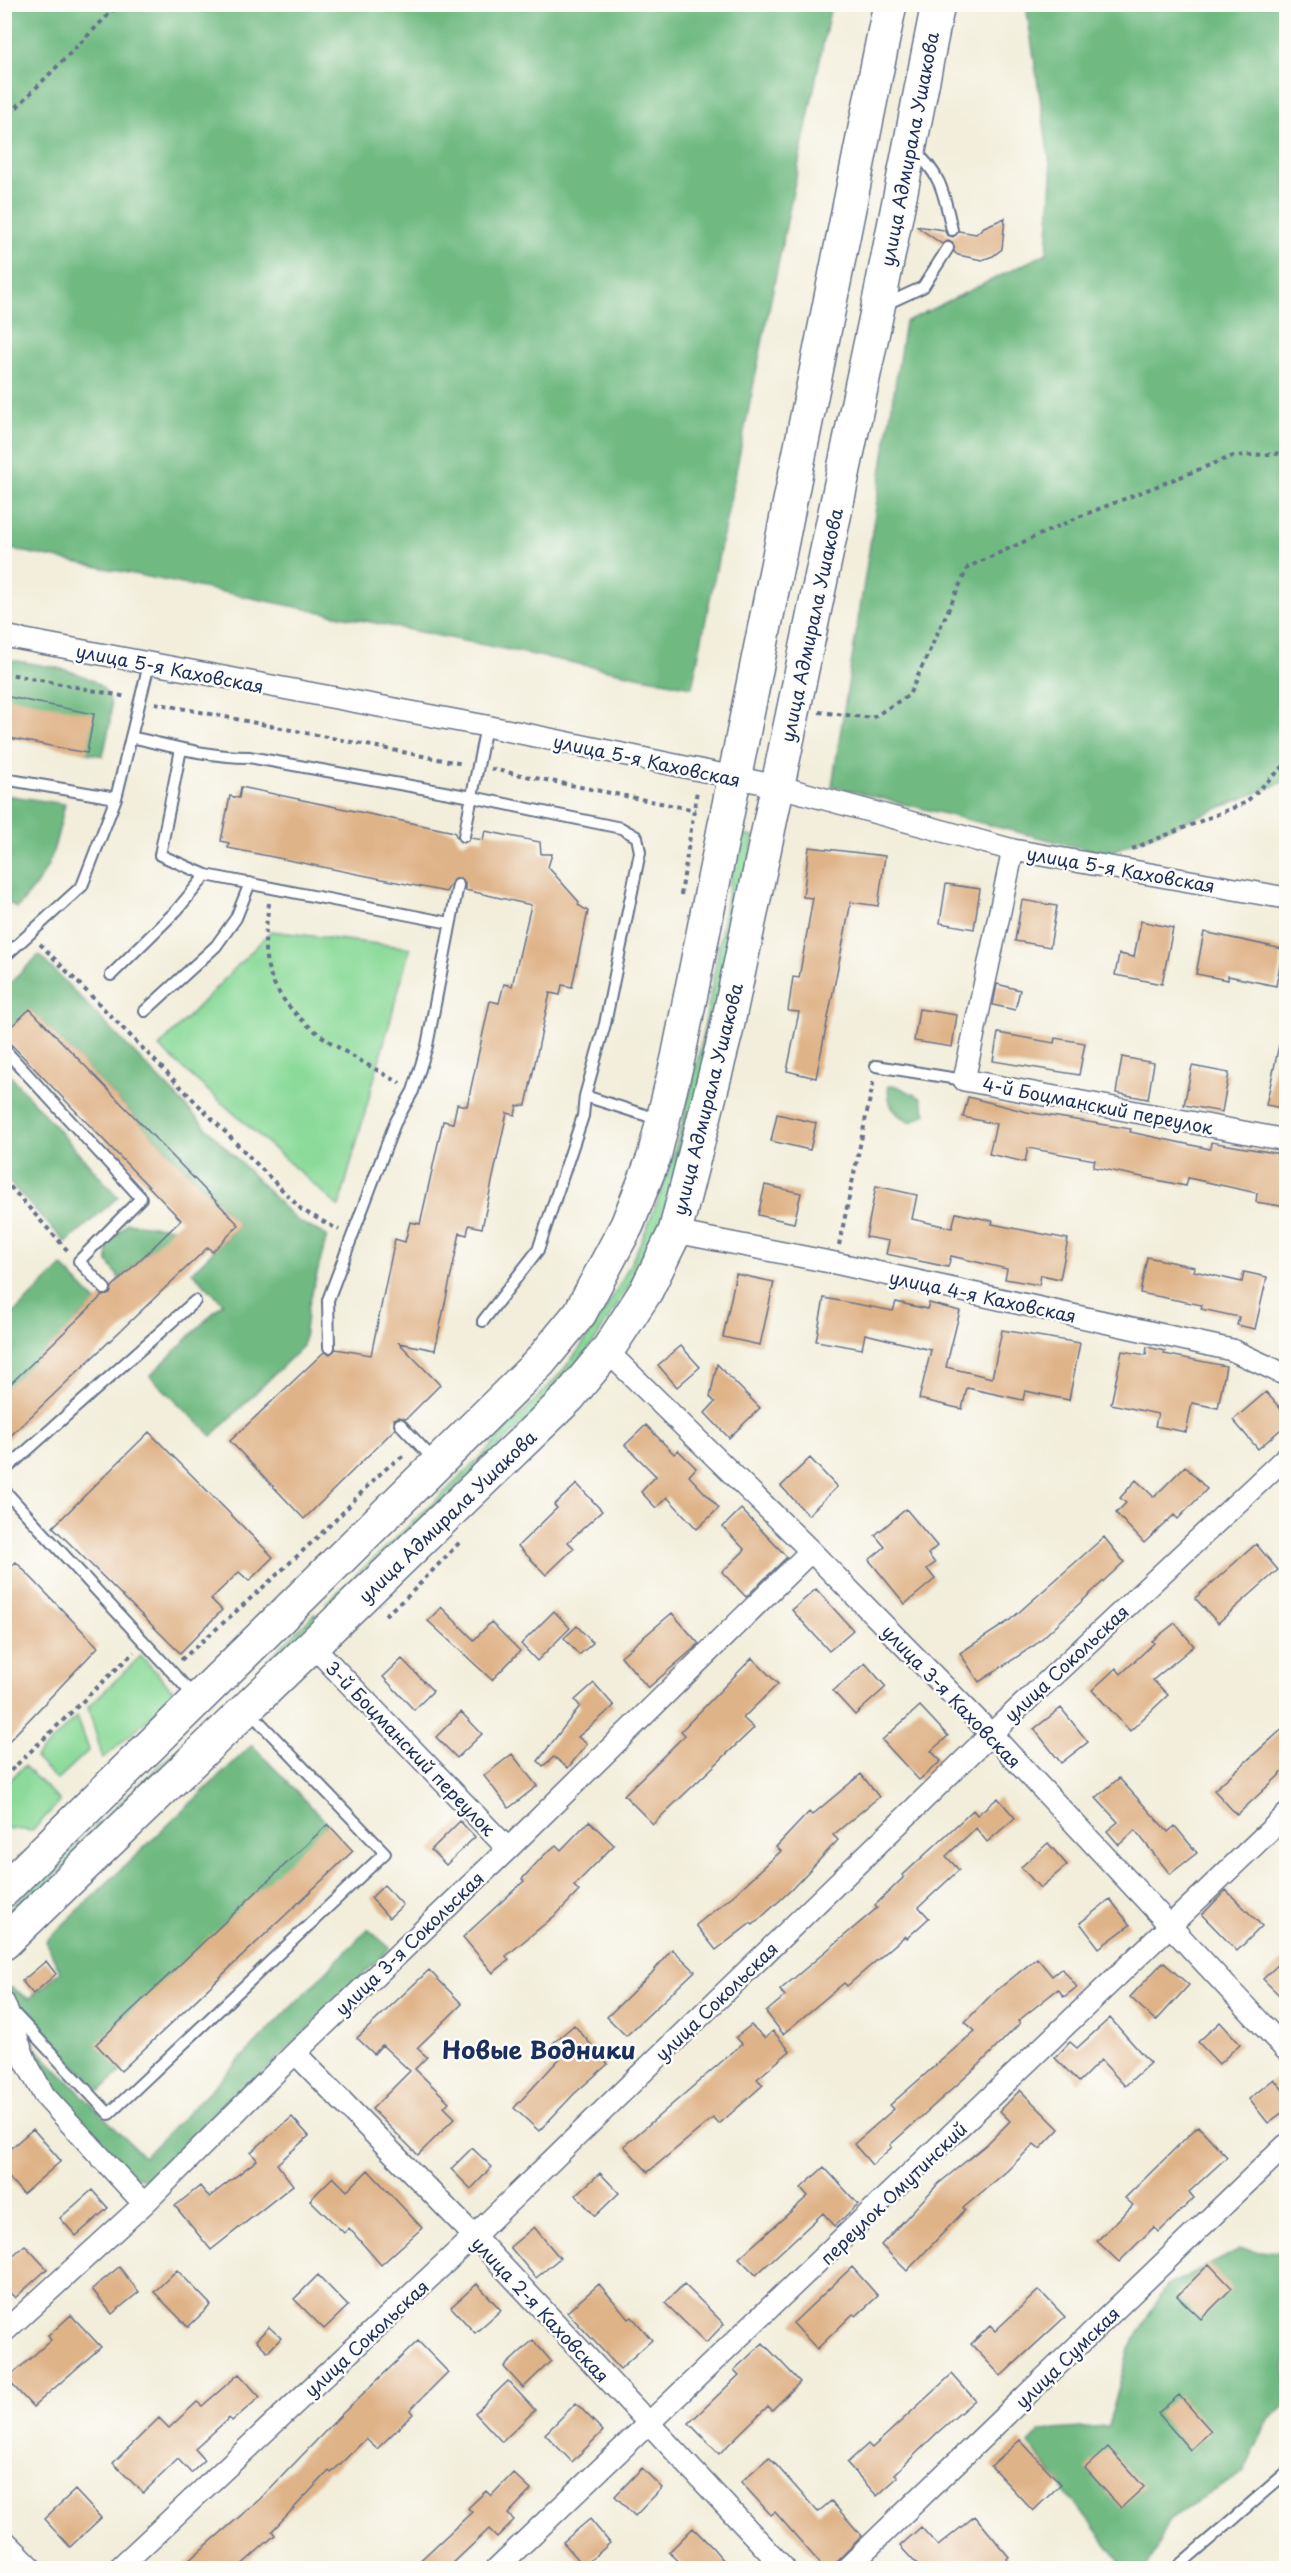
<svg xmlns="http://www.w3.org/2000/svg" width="1291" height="2573" viewBox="0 0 1291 2573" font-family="'Playpen Sans',sans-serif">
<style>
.green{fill:#8bda9a;stroke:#53847c;stroke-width:1.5}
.forest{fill:#70ba82;stroke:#467470;stroke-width:1.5}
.building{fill:#dfb388}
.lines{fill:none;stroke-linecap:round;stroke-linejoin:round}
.service-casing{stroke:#66728a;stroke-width:14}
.minor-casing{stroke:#66728a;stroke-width:24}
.primary-casing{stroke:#66728a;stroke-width:36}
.path{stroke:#66728a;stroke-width:4;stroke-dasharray:4.5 4.5;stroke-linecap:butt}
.service{stroke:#fff;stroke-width:10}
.minor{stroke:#fff;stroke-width:21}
.primary{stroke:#fff;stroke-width:33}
.labels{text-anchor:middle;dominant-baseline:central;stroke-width:5;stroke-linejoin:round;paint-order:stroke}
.street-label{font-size:18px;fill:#1b2f5e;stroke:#fdfcf7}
.district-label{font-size:24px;font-weight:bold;fill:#1b2f5e;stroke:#fdfcf7}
</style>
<rect width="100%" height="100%" fill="#fdfcf7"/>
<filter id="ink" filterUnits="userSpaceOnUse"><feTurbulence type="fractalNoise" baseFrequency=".0167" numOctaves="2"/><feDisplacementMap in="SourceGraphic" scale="12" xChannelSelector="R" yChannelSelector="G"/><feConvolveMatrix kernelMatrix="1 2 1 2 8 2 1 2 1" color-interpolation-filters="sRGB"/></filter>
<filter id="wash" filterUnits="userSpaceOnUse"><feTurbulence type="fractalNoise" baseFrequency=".008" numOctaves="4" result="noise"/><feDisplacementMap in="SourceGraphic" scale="24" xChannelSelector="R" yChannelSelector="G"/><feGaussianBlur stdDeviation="1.35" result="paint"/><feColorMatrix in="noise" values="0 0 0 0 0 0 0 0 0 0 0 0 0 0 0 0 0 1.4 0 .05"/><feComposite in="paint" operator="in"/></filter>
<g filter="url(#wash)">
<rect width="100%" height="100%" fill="#f2eedb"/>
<path class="green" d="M738,834L754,837L721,1004L664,1219L641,1267L594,1342L542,1405L331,1609L326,1603C392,1541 460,1481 522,1414C537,1398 554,1382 568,1364C688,1211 705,1019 738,834Z
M271,931L410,948L339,1207L159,1047Z
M315,1614L321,1620L271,1665H268L269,1658Z
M141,1656L176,1694L103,1759L88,1707Z
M233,1695L238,1696L5,1926V1913Z
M77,1716L89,1750L57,1780L35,1758Z
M24,1766L60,1801L32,1831L5,1828V1785Z"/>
<path class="forest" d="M4,5H831L692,687L5,548Z
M1026,5H1286V781L1105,854L832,786L905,322L1047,253L1052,177Z
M4,659C34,665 108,668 111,706C112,722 106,741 103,756L87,753L5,696Z
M5,795L65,804C53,854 53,869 17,908L5,900Z
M39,955L296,1220L327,1236L308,1308L303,1346L212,1436L150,1376L223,1303L192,1272L239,1225L30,1009L5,1033V988Z
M4,1069L118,1197L66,1243L5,1178Z
M888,1086H897L921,1098L926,1114L911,1122C893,1114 888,1106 888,1086Z
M127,1223L174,1228L120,1279L108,1262L107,1246Z
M62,1266L96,1302L5,1390V1322Z
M252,1745L328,1824L121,2071L100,2091L5,1993V1987L12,1988L29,1999L60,1972L46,1941Z
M368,1929L390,1948L158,2177L147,2180L128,2174L59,2103L36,2065L31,2044L144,2157Z
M1239,2250L1286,2252V2405L1269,2419L1244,2472L1171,2518L1147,2568H1125L1029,2444L1041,2431L1108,2426L1129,2349L1165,2287Z"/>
<g id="blocks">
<path class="building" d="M1005,218L1002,249L993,256L982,260L958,255L954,252L952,242L948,241L942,244L916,226L944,230L947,235L953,237L959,231L976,234L984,227Z
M4,696L94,714L87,753L4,737Z
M241,787L454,832L459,841L463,843L471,838L483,840L485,831L540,842L541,854H552L548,867L579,902L578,905L588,911L572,987L562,985L560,995L550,993L526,1105L517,1106L515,1115L507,1113L482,1228L469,1225L467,1235L460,1233L435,1350L399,1343L440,1385L406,1419L399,1417L394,1419L395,1429L304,1519L230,1441L324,1352L330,1354L336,1349L371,1355L395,1239L405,1242L410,1222L420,1224L443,1121L453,1123L457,1104L467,1106L490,1001L499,1003L504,984L512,986L531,905L465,890V882L460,878L453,880L446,892L228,848L229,843L221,841L230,796L239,798Z
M809,847L885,856L878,906L851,902L816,1078L787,1071L799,1012L788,1011L793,977L799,978L813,898L803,897Z
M946,884L980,889L974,929L940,923Z
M1022,900L1057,906L1050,947L1015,941Z
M1141,921L1173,928L1162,984L1115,975L1119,954L1134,957Z
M1204,932L1283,949L1276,986L1228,976V980L1196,974Z
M997,984L1020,990L1015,1010L993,1005Z
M30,1009L239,1225L212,1252L208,1247L4,1442V1390L102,1296L110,1294L112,1287L181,1220L4,1037V1033Z
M919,1009L957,1015L952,1047L914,1041Z
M998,1033L1054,1043L1055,1038L1085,1043L1079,1075L993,1061Z
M1279,1045L1287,1046V1109L1266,1105Z
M1122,1057L1154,1063L1148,1099L1116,1093Z
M1192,1066L1229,1073L1222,1112L1184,1105Z
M968,1097L1027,1112L1131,1129L1130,1132L1210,1149L1211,1142L1287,1155V1207L1256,1202L1257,1193L1188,1178L1186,1186L1093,1167L1095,1160L1028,1148L1025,1162L989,1154L996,1124L963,1117Z
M777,1114L816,1123L810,1150L771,1141Z
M765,1185L801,1193L794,1223L758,1215Z
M876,1186L917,1195L912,1219L952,1228L956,1213L993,1221L992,1224L1068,1239L1060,1279L1041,1275L1039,1285L1005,1279L1007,1269L951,1256L948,1267L886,1254L889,1241L866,1237Z
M1147,1257L1195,1267L1194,1271L1242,1282L1244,1272L1267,1277L1255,1329L1237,1325L1239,1317L1201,1309L1202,1305L1140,1293Z
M736,1274L774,1282L760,1345L723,1337Z
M824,1298L893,1311L896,1302L927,1309L929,1303L960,1311L946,1367L992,1378L1002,1330L1080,1343L1069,1400L1025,1391L1023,1400L967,1388L962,1409L919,1399L931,1350L865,1334L862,1349L816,1341Z
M681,1346L700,1367L677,1387L658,1365Z
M1147,1347L1165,1351L1164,1354L1226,1366L1218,1408L1192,1403L1186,1432L1155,1426L1158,1414L1111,1404L1122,1351L1146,1355Z
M717,1364L760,1408L729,1438L705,1413L715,1402L710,1397Z
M1266,1392L1287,1416V1424L1258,1449L1233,1420Z
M646,1425L674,1454L678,1450L696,1468L689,1476L719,1508L697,1529L667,1497L656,1508L641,1492L656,1476L625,1445Z
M149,1432L273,1557L249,1581L239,1572L211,1599L222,1610L180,1653L53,1527Z
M810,1458L837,1487L808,1515L781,1486Z
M1185,1466L1207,1489L1178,1519L1174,1515L1144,1543L1116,1513L1126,1503L1120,1498L1136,1480L1154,1497Z
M577,1484L602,1511L568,1542L574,1548L546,1575L518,1546L557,1508L554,1505Z
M741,1509L787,1557L746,1597L722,1572L745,1550L723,1527Z
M906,1509L937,1546L928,1554L935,1563L927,1569L935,1579L905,1604L869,1560L885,1547L875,1535Z
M1104,1537L1124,1562L1035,1645L979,1682L960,1653L1009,1621Z
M1256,1544L1278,1570L1218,1623L1195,1598Z
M16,1562L98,1647L4,1746V1573Z
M816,1589L853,1630L829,1651L792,1610Z
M441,1607L474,1640L491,1622L520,1651L492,1680L428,1621Z
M554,1611L570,1628L537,1661L521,1644Z
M672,1613L699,1644L648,1688L621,1656Z
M1175,1623L1194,1646L1153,1680L1168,1695L1130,1731L1092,1690L1116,1668L1121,1674L1154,1643L1152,1641Z
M577,1626L593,1643L579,1655L564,1638Z
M752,1658L778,1684L743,1718L754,1728L653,1824L624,1795L685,1735L681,1731Z
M402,1659L433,1691L414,1710L383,1677Z
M865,1663L886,1687L855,1715L833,1691Z
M594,1683L614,1706L578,1737L587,1744L568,1768L554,1757L543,1766L538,1761L580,1706L575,1700Z
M920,1706L948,1736L931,1751L941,1761L919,1780L882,1740Z
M1061,1708L1088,1742L1061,1763L1034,1729Z
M461,1712L482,1734L457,1758L436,1737Z
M1287,1725V1768L1237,1815L1214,1790Z
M512,1754L537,1786L509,1808L484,1776Z
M861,1774L879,1797L833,1835L838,1840L791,1890L753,1925L751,1923L716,1950L696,1925L735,1894L781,1851L776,1847L809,1812L812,1815Z
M1119,1778L1168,1832L1175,1826L1197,1853L1170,1874L1135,1830L1119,1845L1107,1831L1118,1822L1096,1798Z
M998,1798L1015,1818L987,1842L976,1828L946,1856L959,1870L919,1907L929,1918L907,1938L905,1936L847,1986L844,1983L783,2034L766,2012L785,1996L780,1990L877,1908L875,1905L904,1877L903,1875L973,1810L977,1815Z
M460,1821L475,1837L446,1865L431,1850Z
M589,1821L614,1845L574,1886L579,1891L558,1913L506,1956L509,1960L493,1973L463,1937L524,1881L522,1879L543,1856L556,1845L561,1850Z
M328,1824L353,1851L121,2071L96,2044Z
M1048,1843L1067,1865L1040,1888L1021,1867Z
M384,1885L403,1905L389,1918L371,1898Z
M1226,1890L1262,1926L1237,1951L1202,1915Z
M1110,1899L1130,1925L1099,1948L1080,1923Z
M672,1949L695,1971L626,2036L607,2017L651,1974Z
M1287,1956V2003L1263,1979Z
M1037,1958L1052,1976L1062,1968L1077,1987L1064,1997L1058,1989L1018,2021L1020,2023L979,2065L890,2145L892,2147L872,2165L854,2144L894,2109L890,2105L975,2031L965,2022L991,1995Z
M46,1961L56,1974L33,1994L22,1981Z
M1163,1962L1189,1985L1156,2021L1130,1997Z
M429,1970L462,2004L417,2048L427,2057L415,2069L449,2102L444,2107L455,2118L418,2155L372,2109L410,2071L382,2045L374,2054L357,2038Z
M1110,2018L1150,2063L1125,2086L1101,2060L1079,2082L1055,2058L1070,2042L1077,2048Z
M1220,2022L1240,2044L1219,2064L1198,2042Z
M574,2025L608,2064L574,2094L539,2131L514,2108L562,2056L552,2044Z
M751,2025L765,2038L773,2031L790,2051L757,2079L763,2085L719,2124L713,2118L648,2172L624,2146L742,2044L736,2037Z
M1274,2079L1287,2095V2109L1268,2123L1249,2099Z
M1020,2090L1059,2129L1040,2149L1034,2144L1007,2171L963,2208L965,2210L907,2271L881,2245L938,2184L987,2144L1010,2121L1000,2111Z
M292,2117L309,2136L277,2164L293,2185L211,2250L175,2206L200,2186L209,2197L257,2160L251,2152Z
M1198,2126L1227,2157L1189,2192L1194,2198L1159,2232L1154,2227L1119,2262L1097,2241L1133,2205L1125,2198Z
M33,2129L61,2161L23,2194L4,2172V2154Z
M472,2148L492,2167L471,2189L451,2169Z
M824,2167L858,2204L835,2226L823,2213L756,2275L739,2258L808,2196L801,2188Z
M368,2170L422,2228L381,2265L349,2228L344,2233L310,2200L333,2177L347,2191Z
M600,2173L619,2193L595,2216L576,2195Z
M92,2190L108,2208L76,2236L60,2218Z
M534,2227L560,2258L536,2278L510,2247Z
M25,2245L47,2269L15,2298L4,2286V2263Z
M1209,2264L1232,2288L1201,2319L1177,2296Z
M119,2267L139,2292L112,2314L92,2289Z
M852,2267L878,2296L856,2316L853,2314L817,2349L793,2323Z
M177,2270L211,2305L188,2327L154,2292Z
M318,2275L348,2306L324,2329L294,2299Z
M477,2284L501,2310L475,2333L451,2307Z
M599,2284L629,2319L632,2317L652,2340L620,2369L567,2312Z
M684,2284L724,2324L706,2343L665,2303Z
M1039,2290L1065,2317L1001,2376L971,2344L990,2326L995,2331Z
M71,2315L101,2347L33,2407L7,2379L51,2340L48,2336Z
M269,2327L281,2338L268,2352L256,2340Z
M533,2340L551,2361L523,2388L504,2367Z
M418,2341L448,2372L410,2410L413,2414L377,2449L366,2439L331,2473L329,2471L272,2531L275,2535L238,2568H180L260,2499L342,2414Z
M763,2343L800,2382L772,2410L768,2406L719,2454L689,2423L739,2375L734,2370Z
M239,2374L260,2397L232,2421L229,2418L195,2449L205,2460L191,2473L178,2459L143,2493L113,2463L159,2418L169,2428L197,2402L202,2406Z
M952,2374L975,2400L937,2433L895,2474L898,2477L877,2496L847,2463L868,2444L872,2448Z
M508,2381L535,2410L502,2442L475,2413Z
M1179,2395L1211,2431L1190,2450L1158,2413Z
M576,2403L603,2431L572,2462L545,2434Z
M1020,2440L1061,2484L1033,2511L991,2466Z
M1108,2447L1144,2487L1121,2508L1085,2468Z
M769,2457L818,2512L831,2501L862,2536L830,2568H824L775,2512L771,2515L741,2482Z
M642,2468L662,2488L635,2516L615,2496Z
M513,2473L531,2490L508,2514L514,2520L497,2537L489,2529L448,2568H412L472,2512L468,2508L486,2491L491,2496Z
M75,2490L101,2518L70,2547L44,2519Z
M975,2516L1009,2557L995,2568H920L900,2546L921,2527L938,2546Z
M590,2519L610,2543L584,2566L563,2542Z
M693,2528L712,2547L730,2568H686L669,2552Z"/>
</g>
</g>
<g filter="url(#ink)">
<use href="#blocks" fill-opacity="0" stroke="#66728a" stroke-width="1.5"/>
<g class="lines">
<g class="service-casing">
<path id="service" d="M913,150C942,174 944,195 952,230
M884,305L923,287L948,248
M131,737C170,746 209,757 249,757L472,797L621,828L637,837L640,852L605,1024L585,1096L583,1116L538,1250L483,1321
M181,749L160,855L206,875L450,923
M4,779L116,798
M464,836L486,726
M4,957L82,886L116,798L149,664
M111,975L177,910L206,875
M145,1011L216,946L236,918L250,883
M4,1049L141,1198L79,1261L105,1289
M876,1066L964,1080
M585,1096L648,1116L660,1117
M329,1347L328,1300L395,1123L413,1091L427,1046L458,885
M400,1424L435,1461
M4,1471L195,1301
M4,1490L195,1697
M13,2012L109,2114L385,1853L249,1711
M1176,2568L1286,2473"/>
</g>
<g class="minor-casing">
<path id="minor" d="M4,636L486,726L777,786L1013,850L1286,898
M1013,850L964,1080L1286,1140
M675,1232L835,1263L1232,1350L1286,1375
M607,1351L811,1551L991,1734L1286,2050
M313,1646L508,1849
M4,2003L26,2062L44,2095L144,2204
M295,2053L474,2236L784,2568
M4,2332L144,2204L295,2053L508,1849L811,1551
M4,2540L32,2568
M119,2568L474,2236L991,1734L1286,1457
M497,2568L1286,1815
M847,2568L1286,2145"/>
</g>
<g class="primary-casing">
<path id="primary" d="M4,1890L539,1363L580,1313L627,1225L654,1157L678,1058L890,4
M4,1943L569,1397L607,1351L646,1291L675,1232L726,1032L878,307L938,4"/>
</g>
<path class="path" d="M4,120L119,4
M4,673L127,697
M155,703L463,764
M819,712L872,718L909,695L968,567L1081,516L1233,456L1286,453
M491,769L695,810
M1132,849L1245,803L1286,764
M681,895L697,790
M269,903C267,918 265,933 265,949C269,1018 348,1053 400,1083
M40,944L302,1210L339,1230
M4,1180L68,1251
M839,1245L874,1079
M385,1615L408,1596L461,1541
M181,1660C231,1616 280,1573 328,1527C354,1503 375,1473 405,1455
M4,1777L134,1652"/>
<use href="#service" class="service"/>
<use href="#minor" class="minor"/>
<use href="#primary" class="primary"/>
</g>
</g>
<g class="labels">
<g class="street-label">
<text transform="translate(909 149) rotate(-79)">улица Адмирала Ушакова</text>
<text transform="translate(811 625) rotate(-78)">улица Адмирала Ушакова</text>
<text transform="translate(170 668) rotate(11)">улица 5-я Каховская</text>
<text transform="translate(647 760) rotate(12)">улица 5-я Каховская</text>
<text transform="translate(1121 869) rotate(10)">улица 5-я Каховская</text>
<text transform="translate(707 1099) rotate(-76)">улица Адмирала Ушакова</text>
<text transform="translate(1098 1105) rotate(11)">4-й Боцманский переулок</text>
<text transform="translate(983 1296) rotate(12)">улица 4-я Каховская</text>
<text transform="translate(447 1516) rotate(-44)">улица Адмирала Ушакова</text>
<text transform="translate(1066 1663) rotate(-43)">улица Сокольская</text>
<text transform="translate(952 1696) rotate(46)">улица 3-я Каховская</text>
<text transform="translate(411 1748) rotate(46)">3-й Боцманский переулок</text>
<text transform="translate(409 1943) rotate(-44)">улица 3-я Сокольская</text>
<text transform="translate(716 2001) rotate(-44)">улица Сокольская</text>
<text transform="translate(893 2193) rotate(-44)">переулок Омутинский</text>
<text transform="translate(541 2309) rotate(47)">улица 2-я Каховская</text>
<text transform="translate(366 2338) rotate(-43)">улица Сокольская</text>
<text transform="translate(1067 2357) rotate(-44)">улица Сумская</text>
</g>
<g class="district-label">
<text x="539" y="2049">Новые Водники</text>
</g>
</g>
<rect width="1291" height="2573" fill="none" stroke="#fdfcf7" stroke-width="24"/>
</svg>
